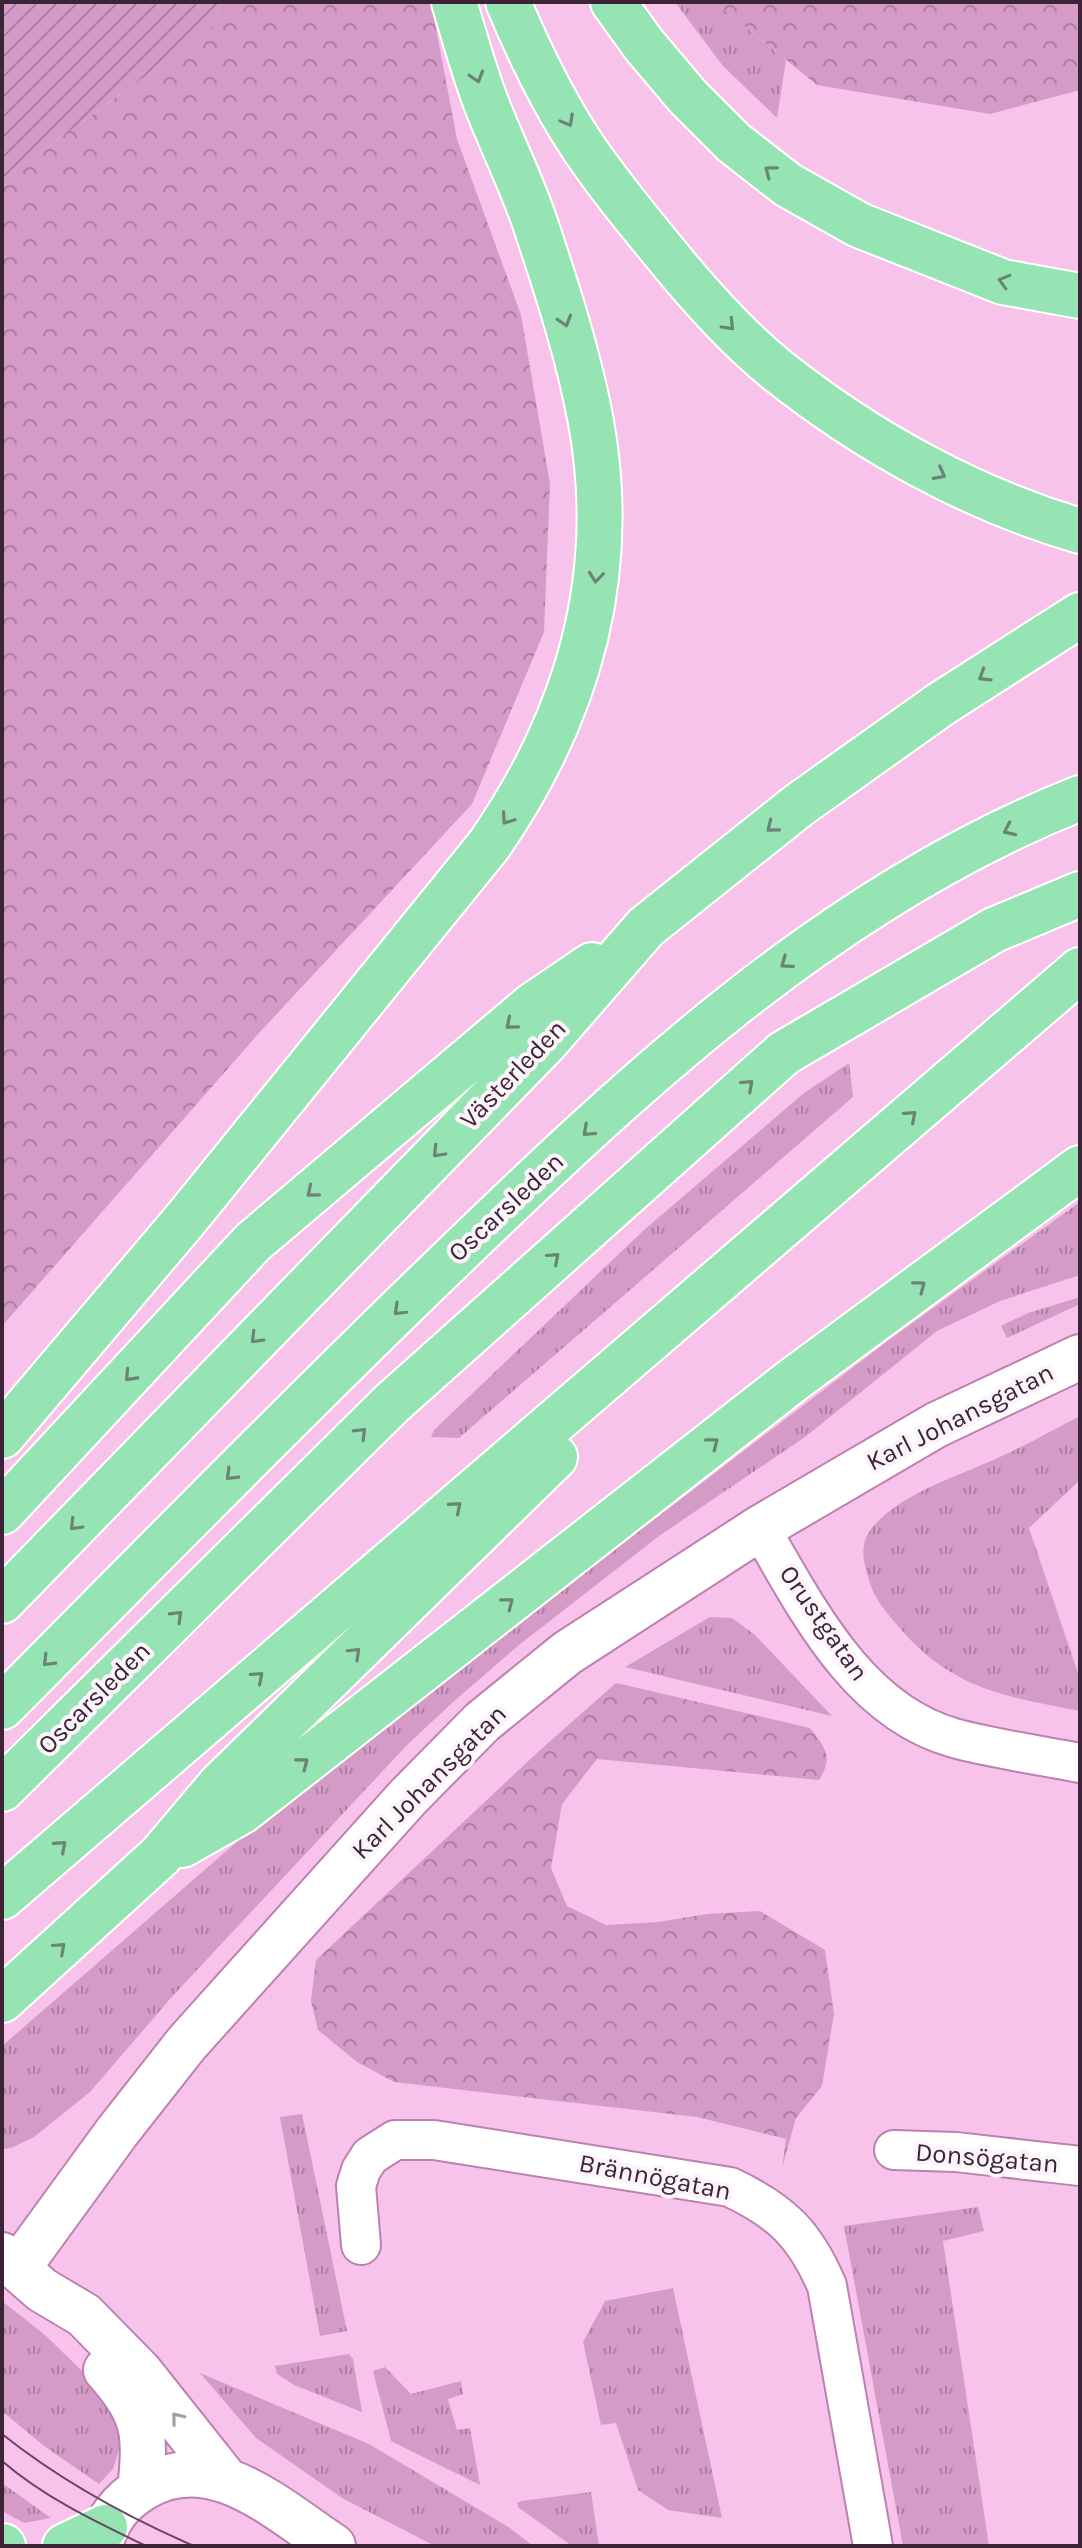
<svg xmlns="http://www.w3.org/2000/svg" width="1082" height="2548" viewBox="0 0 1082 2548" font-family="Karla,sans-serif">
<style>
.grass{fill:url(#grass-tufts)}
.forest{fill:url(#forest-crowns)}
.garden{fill:url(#garden-furrows)}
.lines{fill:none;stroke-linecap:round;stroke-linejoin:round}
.minor-casing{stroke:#be80b0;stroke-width:42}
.tertiary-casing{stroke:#be80b0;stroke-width:48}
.trunk-casing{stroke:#fff;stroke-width:48}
.minor{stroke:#fff;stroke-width:38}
.tertiary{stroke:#fff;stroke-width:44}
.trunk{stroke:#96e4b4;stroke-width:44}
.tram{stroke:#67475f;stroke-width:2}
.oneway{stroke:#6a8476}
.oneway2{stroke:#a89ca5}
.labels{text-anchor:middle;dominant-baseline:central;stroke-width:8;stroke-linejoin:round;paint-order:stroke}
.street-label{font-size:26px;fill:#3d2337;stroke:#fbf4f9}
</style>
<defs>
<pattern id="grass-tufts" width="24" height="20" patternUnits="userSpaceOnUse" patternTransform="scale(2)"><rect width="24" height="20" fill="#d49bc6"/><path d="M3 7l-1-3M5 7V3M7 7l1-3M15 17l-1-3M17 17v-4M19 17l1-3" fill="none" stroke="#ad7ea2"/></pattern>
<pattern id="forest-crowns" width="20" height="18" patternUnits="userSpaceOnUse" patternTransform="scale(2)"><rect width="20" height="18" fill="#d49bc6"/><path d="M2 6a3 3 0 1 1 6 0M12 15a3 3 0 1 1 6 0" fill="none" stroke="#ad7ea2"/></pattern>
<pattern id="garden-furrows" width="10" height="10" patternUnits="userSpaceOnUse" patternTransform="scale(2)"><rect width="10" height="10" fill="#d49bc6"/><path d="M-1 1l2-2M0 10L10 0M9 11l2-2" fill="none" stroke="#ad7ea2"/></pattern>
</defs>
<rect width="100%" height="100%" fill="#f8c3eb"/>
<path class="grass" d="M675,2H715L786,60L777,118L723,66Z
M849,1063L853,1097L459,1438L431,1437L434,1430L644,1230L804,1093Z
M1080,1202V1275L1000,1301L937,1331L805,1437L659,1536L519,1645L452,1703L407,1745L170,1999L90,2092L34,2137L11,2148L2,2149V2046L269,1814L889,1340Z
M1080,1297V1304L1007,1338L1001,1326L1028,1313Z
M1080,1416V1480L1029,1528L1080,1679V1711C1003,1696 951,1689 898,1626C886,1612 873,1597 869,1580C863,1562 859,1544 872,1528C901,1492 963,1475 1004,1455C1030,1443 1055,1429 1080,1416Z
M710,1617L732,1618L755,1635L832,1716L625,1667Z
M302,2114L347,2331L320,2336L280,2117Z
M978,2207L984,2231L943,2241L989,2546H903L844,2226Z
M673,2288L722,2518L668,2510L638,2490L616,2423L601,2425L583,2342L605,2301Z
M2,2301L45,2335L110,2398L121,2434L120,2446L113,2469L99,2484L44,2446L2,2411Z
M349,2354L353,2359L362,2412L294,2385L277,2374L275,2366Z
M385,2367L411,2394L461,2381L463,2394L448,2399L457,2430L470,2428L480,2485L391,2441L373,2371Z
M200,2373L369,2444L510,2528L533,2546H435L342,2498L256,2438Z
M2,2483L51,2518L24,2523L2,2511Z
M591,2492L599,2546H572L518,2507L517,2503L521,2501Z"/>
<path class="forest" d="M221,2H431L457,139L521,315L550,484L544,632L472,804L259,1033L2,1326V180L213,27Z
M715,2H1080V90L990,114L817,85Z
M616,1683L810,1728C825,1748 834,1756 819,1780L597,1759L562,1804L551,1868L567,1906L606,1925L658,1922L707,1914L760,1911L825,1950L834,2014L822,2086L796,2118L782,2168L786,2139L697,2117L394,2082L357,2062L318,2030L311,2001L316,1960L539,1751Z"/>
<path class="garden" d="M2,2H221L213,27L2,180Z"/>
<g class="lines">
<g class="minor-casing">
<path id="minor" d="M760,1528C807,1608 857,1711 954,1738C995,1749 1038,1755 1080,1763
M894,2150L956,2152L1080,2166
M361,2245L356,2186L361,2170L370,2156L395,2140H434L730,2187C781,2211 805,2234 827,2286L873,2546"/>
</g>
<g class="tertiary-casing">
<path id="tertiary" d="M2,2255L42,2290L84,2315L140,2372L225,2479
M18,2268L117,2132L187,2043L408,1797L482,1722L567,1653L760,1528L936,1425L1080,1357
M106,2370C144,2412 147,2434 140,2489
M100,2546C106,2520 120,2502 143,2488C211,2446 278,2510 333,2546"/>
</g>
<g class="trunk-casing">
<path id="trunk" d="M508,2C529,52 553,102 583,147C608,184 636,218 664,252C698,294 735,336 777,370C866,441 971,499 1080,531
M613,2L644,45L688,97L734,143L788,185L859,225L1003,282L1080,296
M2,1436L185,1220L489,845C577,718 619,577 591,422C579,357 558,292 537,229C523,185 501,143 485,100C473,68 464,35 454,2
M2,1512L253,1242L533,1005L592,965
M2,1601L545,1043L646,927L799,805L941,704L1080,615
M2,1707C146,1562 289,1416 436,1274C628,1088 827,898 1080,798
M2,1789L392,1403L784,1053L994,930L1080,894
M182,1845L242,1811L793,1380L1080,1168
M2,1897L1080,970
M2,2000L160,1856L220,1785L555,1457
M2,2546H3
M65,2546L105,2527"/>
</g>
<use href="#minor" class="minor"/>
<use href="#tertiary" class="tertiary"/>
<use href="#trunk" class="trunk"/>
<path class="tram" d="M2,2434C61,2481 125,2516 194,2546
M2,2461C45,2498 96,2522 146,2546"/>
</g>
<defs><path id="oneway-chevron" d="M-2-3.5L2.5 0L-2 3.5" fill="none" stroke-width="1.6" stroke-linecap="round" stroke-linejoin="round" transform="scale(2)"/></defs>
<g class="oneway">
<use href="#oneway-chevron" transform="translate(477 77) rotate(73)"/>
<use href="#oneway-chevron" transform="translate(568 121) rotate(61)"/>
<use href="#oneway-chevron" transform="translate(770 171) rotate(-143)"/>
<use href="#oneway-chevron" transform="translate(1004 281) rotate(-164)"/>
<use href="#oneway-chevron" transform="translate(565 321) rotate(73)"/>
<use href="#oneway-chevron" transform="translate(729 325) rotate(46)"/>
<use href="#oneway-chevron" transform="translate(940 474) rotate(28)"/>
<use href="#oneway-chevron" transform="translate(596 577) rotate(96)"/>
<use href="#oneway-chevron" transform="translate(984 676) rotate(148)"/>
<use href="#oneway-chevron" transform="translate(507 819) rotate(125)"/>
<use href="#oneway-chevron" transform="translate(772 827) rotate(141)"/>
<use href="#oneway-chevron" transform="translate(1009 830) rotate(155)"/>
<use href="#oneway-chevron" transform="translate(786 963) rotate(144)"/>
<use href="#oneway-chevron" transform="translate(511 1024) rotate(140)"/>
<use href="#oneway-chevron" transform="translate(748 1085) rotate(-42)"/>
<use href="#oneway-chevron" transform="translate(911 1116) rotate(-41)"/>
<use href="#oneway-chevron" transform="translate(588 1131) rotate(138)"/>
<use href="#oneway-chevron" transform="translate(438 1152) rotate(134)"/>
<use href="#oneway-chevron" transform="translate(312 1192) rotate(140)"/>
<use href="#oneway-chevron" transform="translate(554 1258) rotate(-42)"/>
<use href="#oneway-chevron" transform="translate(920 1286) rotate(-37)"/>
<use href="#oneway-chevron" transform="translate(399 1310) rotate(136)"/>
<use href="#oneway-chevron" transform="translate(256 1338) rotate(134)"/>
<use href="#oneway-chevron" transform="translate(130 1376) rotate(133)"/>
<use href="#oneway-chevron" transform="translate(361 1433) rotate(-45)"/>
<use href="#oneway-chevron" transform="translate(713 1443) rotate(-38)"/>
<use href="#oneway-chevron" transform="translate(231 1475) rotate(135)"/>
<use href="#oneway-chevron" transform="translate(456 1507) rotate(-41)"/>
<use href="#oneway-chevron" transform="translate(75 1525) rotate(134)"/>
<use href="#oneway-chevron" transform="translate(508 1603) rotate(-38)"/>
<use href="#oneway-chevron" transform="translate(177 1616) rotate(-45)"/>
<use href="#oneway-chevron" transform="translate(355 1653) rotate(-44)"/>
<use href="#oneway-chevron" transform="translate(48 1661) rotate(135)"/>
<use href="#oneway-chevron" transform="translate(258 1677) rotate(-41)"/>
<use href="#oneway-chevron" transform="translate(303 1763) rotate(-38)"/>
<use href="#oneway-chevron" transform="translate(61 1846) rotate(-41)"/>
<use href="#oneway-chevron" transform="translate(60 1948) rotate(-42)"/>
</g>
<use class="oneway2" href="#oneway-chevron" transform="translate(177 2418) rotate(-129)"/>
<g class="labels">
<g class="street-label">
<text transform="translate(513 1074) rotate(-46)">Västerleden</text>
<text transform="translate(506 1207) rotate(-43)">Oscarsleden</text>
<text transform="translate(960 1417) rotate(-27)">Karl Johansgatan</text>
<text transform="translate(824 1623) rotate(55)">Orustgatan</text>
<text transform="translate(94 1698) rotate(-45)">Oscarsleden</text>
<text transform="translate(429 1782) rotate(-45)">Karl Johansgatan</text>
<text transform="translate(987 2158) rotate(5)">Donsögatan</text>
<text transform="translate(655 2177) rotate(11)">Brännögatan</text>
</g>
</g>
<rect width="1082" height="2548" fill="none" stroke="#3d2337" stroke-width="8"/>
</svg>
